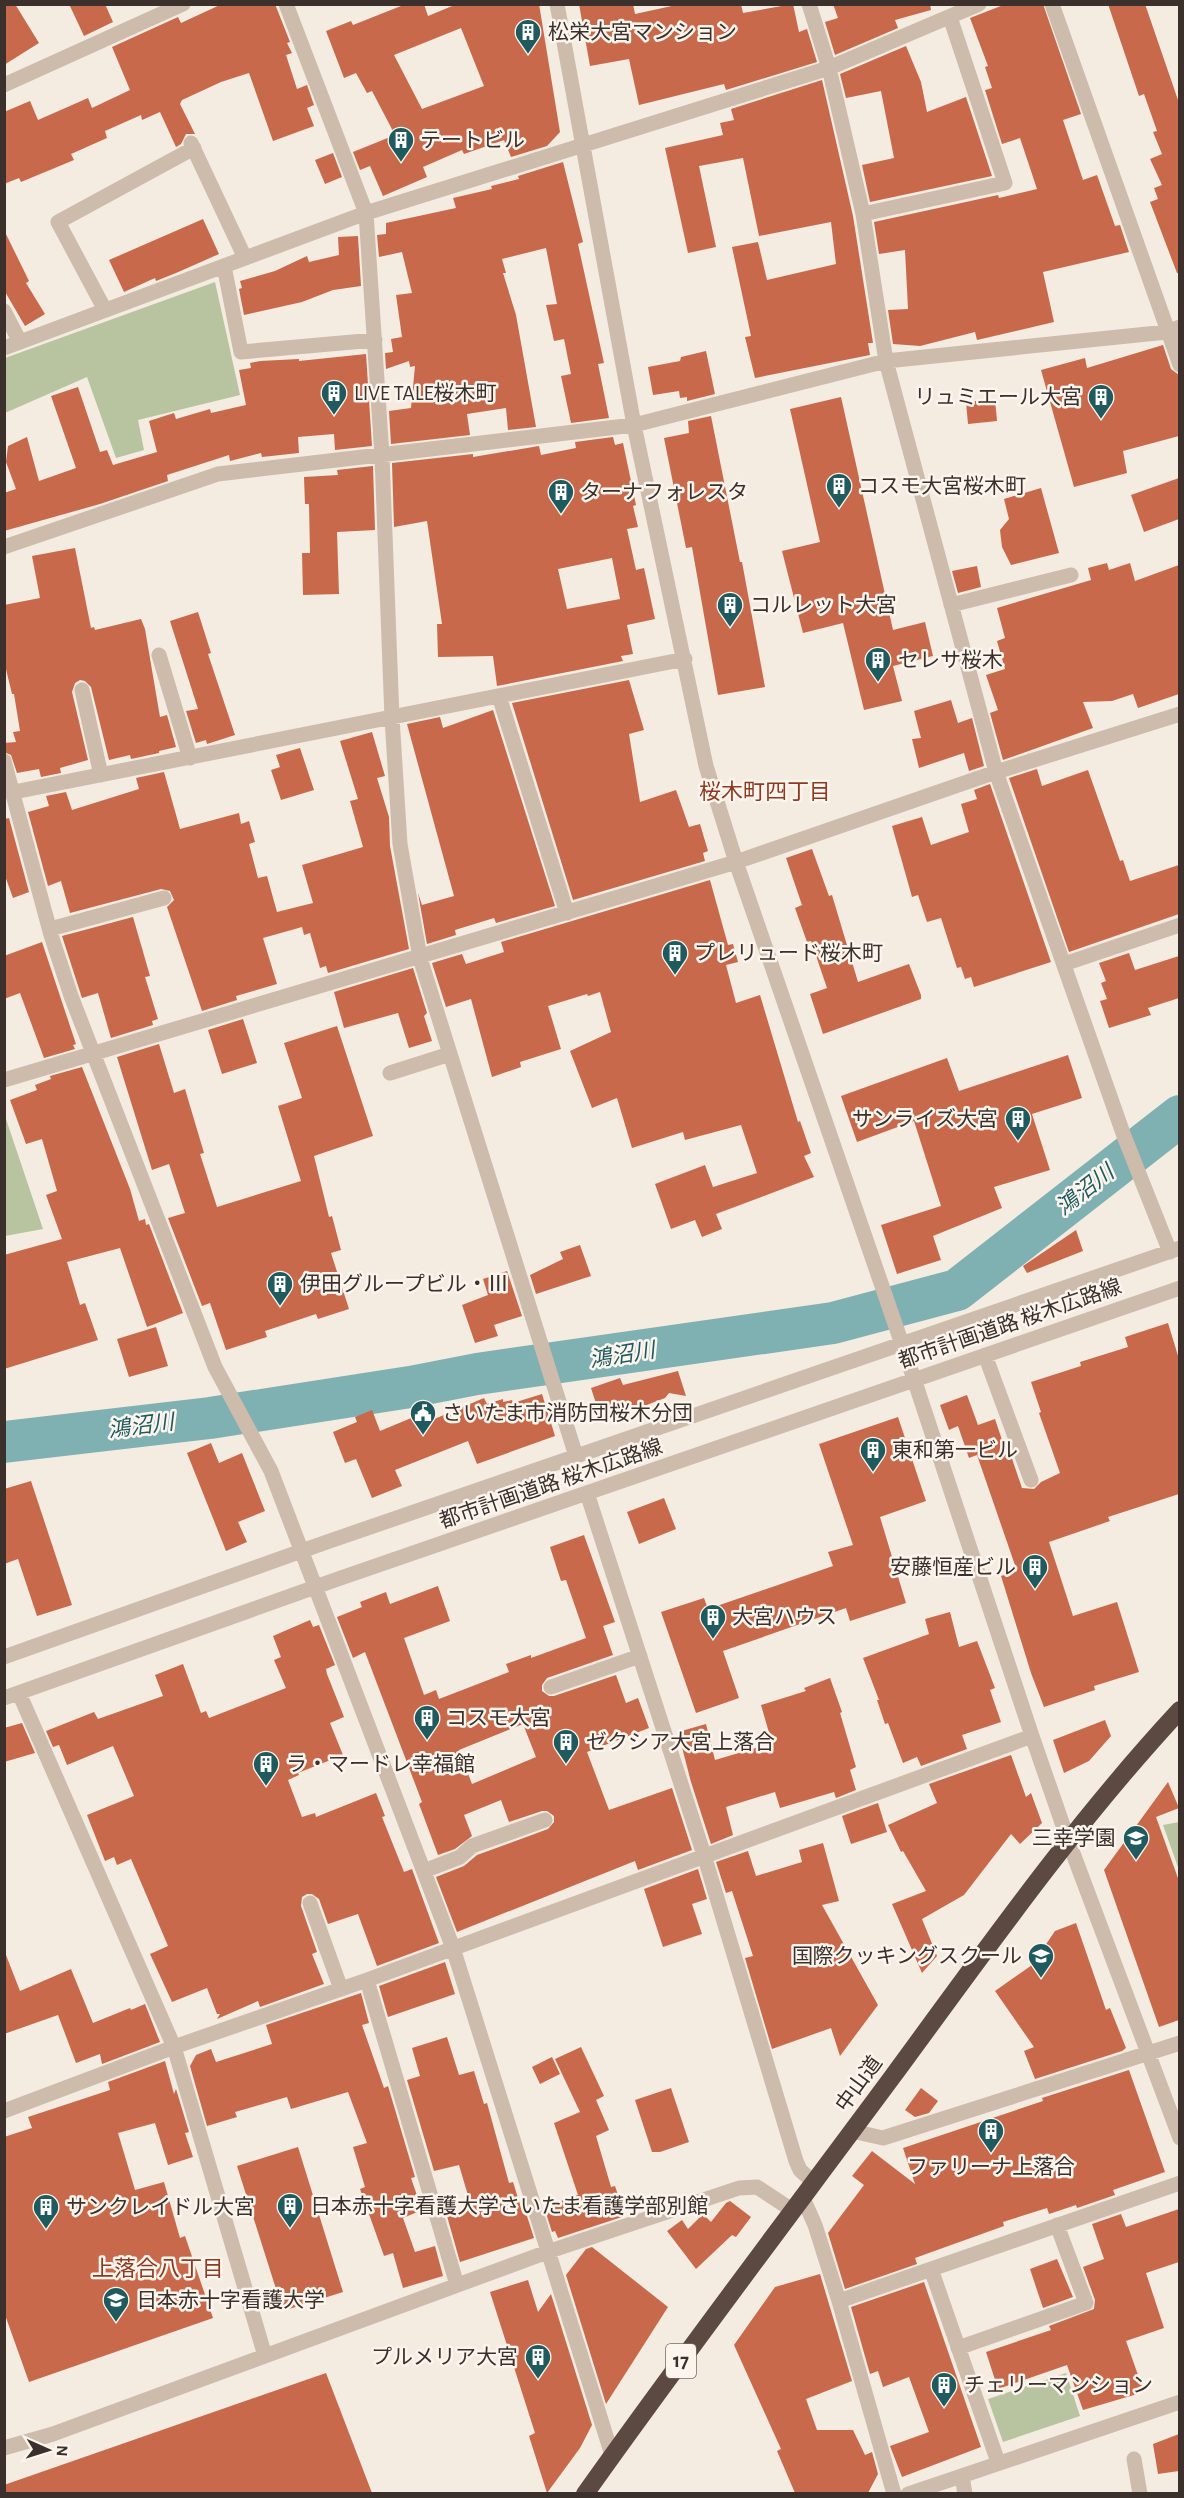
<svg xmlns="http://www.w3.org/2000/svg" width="1184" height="2498" viewBox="0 0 1184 2498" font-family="'Alegreya Sans','Noto Sans JP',sans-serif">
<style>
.green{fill:#b8c4a0}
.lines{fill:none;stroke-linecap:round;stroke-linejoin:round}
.river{stroke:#7fb0b2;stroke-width:42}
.building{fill:#c8694b;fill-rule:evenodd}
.minor{stroke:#cdbbac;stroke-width:15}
.highway{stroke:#5c4a42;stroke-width:18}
.labels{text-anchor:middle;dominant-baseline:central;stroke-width:5;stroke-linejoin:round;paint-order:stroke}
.shield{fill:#fbf5ee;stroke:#756b66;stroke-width:1.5}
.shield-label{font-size:20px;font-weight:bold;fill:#3b302b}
.poi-label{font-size:21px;fill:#3b302b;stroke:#fbf5ee;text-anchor:start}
.street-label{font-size:21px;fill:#3b302b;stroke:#fbf5ee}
.neighbourhood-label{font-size:22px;fill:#8c3b22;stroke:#fbf5ee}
.water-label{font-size:22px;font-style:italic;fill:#1f5a5e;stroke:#fbf5ee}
</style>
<rect width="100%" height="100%" fill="#f4ebe1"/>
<path class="green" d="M215,282L240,395L138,420L144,450L116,458L87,377L5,413V358Z
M4,1113L43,1229L5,1236H4Z
M1179,1822H1180L1179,1870L1163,1825Z
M1066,2373L1080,2416L1003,2442L988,2399Z"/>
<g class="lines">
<path class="river" d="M4,1442L210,1418L410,1387L477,1374L833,1323L957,1290L1180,1116"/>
</g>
<path class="building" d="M4,4H15L39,43L4,65Z
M69,4H105L113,22L84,36Z
M222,4H275L290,42L287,43L292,53L286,55L297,89L307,85L314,105L307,108L314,126L273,141L249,73L221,82L182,100L180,104L195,134H186L181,144L176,147L160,112L142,120L141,115L105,131L107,138L71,154L74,160L21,182L19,178L4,184V112L30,101L38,120L88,98L92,108L130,90L112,47L178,17L181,23Z
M406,4H424L428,16L457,4H539L560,132L547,146L511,157L504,140L464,154L462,150L423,167L427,177L383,196L370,166L360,170L353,152L395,135L372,91L367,93L356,73L344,78L326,31L351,21L353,25ZM461,28L484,86L422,109L394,55Z
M579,4H633L635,14L681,4H741L743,13L793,4L799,32L807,29L817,62L726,90L724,84L639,105L629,59L590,66Z
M833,4H930L931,10L895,20L898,28L835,55L825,22L838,18Z
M1006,4H1043L1081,114L1063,120L1083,180L1097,175L1115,226L1120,225L1129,252L1043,272L1054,322L977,340L975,332L920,346L893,344L888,310L908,309L905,250L879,254L874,222L998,195L999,198L1037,189L1020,138L1002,144L985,90L992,88L985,67L988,66L970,18Z
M1108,4H1145L1179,103V273H1177L1150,202L1158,199L1154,188L1162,185L1150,159L1162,154L1153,132L1157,131L1144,94L1139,96Z
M906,46L921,82L927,112L966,97L992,176L870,202L862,165L894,158L881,91L846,98L840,74Z
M822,80L853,216L873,343H868L870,355L755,378L745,337L751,336L732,247L758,242L767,280L836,264L831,222L759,236L743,158L699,166L716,247L688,253L665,148L723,135L720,123L734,120L731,109Z
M333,153L342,177L325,184L315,160Z
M563,162L583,242L578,244L604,363L598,364L609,418L571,423L561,376L571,374L564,339L554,341L546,305L557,304L546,248L502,259L506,273H503L516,315L536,427L508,430L506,408L467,414L470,435L391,444L389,411L411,408L415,366L410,367L409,361L386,369L385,353L393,352L391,339L402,337L396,295L412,293L402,252L379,257L377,235L386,234V223L456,208L453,198L492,189L491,186L519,179L518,176Z
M203,219L219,254L176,273L156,281L155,278L124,292L109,260Z
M4,230L29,281L26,283L45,314L25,326L4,290Z
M358,236L361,286L333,290L302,302L244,315L239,289L242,288L240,281L275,271L307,256L309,262L339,255L338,237Z
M1163,345L1171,369L1179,375V436L1123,451L1127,473L1074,487L1041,370L1085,358L1087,368Z
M706,351L715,394L687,401V397L680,398L679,391L653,395L648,367L680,361L681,357Z
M366,354L372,446L335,450L334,434L298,437L299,453L262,457L261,453L230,461L229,455L167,475L168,481L100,504L4,531V493L16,489L6,462L8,446L27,437L39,481L76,468L51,396L78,387L100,452L107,450L113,465L157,452L149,421L174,413L176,419L210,409L211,413L246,405L239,370L251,368L250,363L260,361L299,359V361Z
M841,397L893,630L925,622L933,656L893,666L902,701L864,710L843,623L803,633L782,551L820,542L790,409Z
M995,399L997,421L968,424L966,402Z
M711,416L740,562H742L765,687L718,695L692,547L686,548L664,438L689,433L688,421Z
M613,437L615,445L623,443L636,505L633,506L638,527L627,529L636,570L644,568L655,619L627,625L633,654L621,656L623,661L497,686L493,656L438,657L437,624H442L427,521L394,527L392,463L473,454V457L539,446L541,455L576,448L575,442ZM612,558L620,599L567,609L558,569Z
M373,466L375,530L337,532L339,594L303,595L302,553H310L309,504H305L304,477L338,475L337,470Z
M1179,478V519L1144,532L1131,495Z
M1041,488L1059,553L1011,565L1002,547L1000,530L1009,519L1004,499Z
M75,548L91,628L94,627L95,630L141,619L145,629L160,717L167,715L176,747L159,751V753L131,759L130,755L109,760L91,687L85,681L80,680L75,683L72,692L88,760L60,768L61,773L41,777L39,769L17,773L11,755L4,752V743L16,742L13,732L20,731L14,694H12L4,661V605L40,598L32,556Z
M1107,563L1109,570L1130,563L1135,581L1179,565V694L1138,708L1133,694L1112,701L1083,702L1093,728L1003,760L990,713L998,710L986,675L1005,669L997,641L1005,638L997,608L1091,580L1088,568Z
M977,566L981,587L958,593L952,571Z
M198,612L211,653L208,654L235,735L207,744L206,740L196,743L186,711L198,709L170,621Z
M629,680L644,730L629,734L640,802L676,790L689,827L700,824L708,851L703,853L705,861L573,900L512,703Z
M951,700L958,723L972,718L984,766L969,771L964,753L919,768L912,739L921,738L914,711Z
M493,710L555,906L496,923L494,918L455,930L456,935L427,944L418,893L422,905L454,896L407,724L440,717L443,728Z
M372,732L385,776L377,778L389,817L390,846L409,949L328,973L326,966L320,968L310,933L304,935L302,927L263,938L277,984L236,996L237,1000L202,1011L167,907L174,900L170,891L161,889L70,913L61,881L48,886L28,812L49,806L46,796L66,792L72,810L139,789L136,778L164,772L180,829L239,813L241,824L249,821L255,842L249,844L258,878L267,876L277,912L313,903L302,865L363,847L350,801L358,799L340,741Z
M300,748L314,790L281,800L271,770L280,767L276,755Z
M1037,769L1042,786L1088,770L1120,861L1123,860L1130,881L1179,865V914L1069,952L1009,778Z
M990,784L1051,962L974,987L971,977L965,979L961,967L957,968L941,918L927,922L918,895L912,897L892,826L922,817L931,845L969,832L961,804L977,799L974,790Z
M9,818L29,892L13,898L4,873V819Z
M812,849L829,896L832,895L858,982L909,964L921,995V999L823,1034L810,994L827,988L811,941L807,942L795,908L802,905L786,858Z
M710,880L728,945L733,944L738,962L726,965L736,1003L760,995L798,1122L800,1121L811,1153L804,1156L814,1177L716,1214L722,1229L702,1237L695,1220L671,1229L655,1184L705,1165L713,1187L757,1173L741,1125L685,1140L683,1132L632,1148L617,1098L592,1108L570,1051L611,1032L600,992L588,996L587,994L548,1006L561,1049L520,1062L521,1067L492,1077L471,999L446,1007L432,963L462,954L466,964L504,952L501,942Z
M133,917L150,976L145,977L158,1019L152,1021L153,1025L111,1038L98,993L82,998L62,936Z
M42,942L76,1044L73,1045L75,1049L44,1058L20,993L4,999V956Z
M1129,953L1135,970L1179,956V998L1148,1008L1151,1015L1109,1028L1100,1001L1107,999L1101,983L1106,981L1099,963Z
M413,968L427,1013L424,1016L432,1041L409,1048L398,1013L344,1028L334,992Z
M243,1019L257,1063L222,1074L208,1030Z
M337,1026L373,1136L314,1156L329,1217L332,1216L341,1250L331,1253L349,1309L318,1319L316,1314L265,1331L267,1337L226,1350L210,1303L202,1306L168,1218L185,1213L169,1164L152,1170L117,1057L159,1044L174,1093L185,1089L204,1153L200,1154L217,1207L301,1181L278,1106L302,1098L284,1043Z
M1068,1055L1082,1098L1032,1114L1050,1170L994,1187L1002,1208L933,1236L941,1260L897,1274L881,1225L941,1206L914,1121L857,1142L841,1096L947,1058L959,1091Z
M82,1067L130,1189L139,1221L145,1219L146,1225L149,1224L183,1313L147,1327L120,1248L67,1262L80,1305L85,1303L98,1340L4,1369V1255L62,1239L46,1195L57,1191L42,1139L26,1144L10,1100L37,1090L35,1085L51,1079L50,1076Z
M1076,1230L1083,1251L1027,1273L1023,1266Z
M580,1245L591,1276L536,1294L530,1275L563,1259L560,1252Z
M507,1271L522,1316L494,1325L498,1336L475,1343L462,1305L488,1295L483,1279Z
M1168,1323L1179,1359V1494L1108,1517L1110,1521L1049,1542L1073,1616L1117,1602L1139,1672L1094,1686L1095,1690L1044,1707L1031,1673L1001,1576L1017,1571L977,1455L969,1458L958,1426L949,1430L940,1405L967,1395L978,1425L995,1419L1007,1455L1010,1453L1022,1488L1034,1489L1041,1482L1060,1473L1039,1413L1041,1412L1031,1382L1081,1366L1080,1362L1128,1347L1125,1337Z
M156,1327L168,1366L129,1377L117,1339Z
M678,1371L686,1396L669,1393L665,1398L602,1422L591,1388L620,1378L623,1385Z
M542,1394L555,1436L477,1464L468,1441L395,1470L402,1486L372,1498L356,1459L345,1463L333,1432L357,1422L355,1417L372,1410L380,1431L428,1411L432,1420L484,1398L487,1404L503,1399V1402L512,1400L513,1403Z
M898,1417L926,1501L880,1517L906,1603L850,1621L846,1608L723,1651L739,1698L696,1713L661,1612L704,1598L708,1609L833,1566L828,1552L853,1545L819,1444Z
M211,1443L219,1463L242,1453L265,1511L238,1522L247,1542L226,1551L187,1453Z
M31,1481L72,1605L37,1616L18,1559L4,1564V1489Z
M664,1498L676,1529L639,1544L627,1512Z
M584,1535L615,1622L603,1626L613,1655L547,1678L542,1685V1691L549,1696H554L616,1675L626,1703L638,1698L649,1728L587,1752L609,1810L672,1788L692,1850L638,1870L635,1861L457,1932L436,1877L464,1866L477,1855L548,1829L554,1822V1816L547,1811H542L509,1822L501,1800L464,1815L472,1836L455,1849L438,1855L419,1804L422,1802L365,1652L353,1658L337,1617L362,1607L360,1602L386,1592L390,1604L438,1586L450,1621L404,1638L424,1695L436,1690L439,1699L509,1672L506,1664L531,1655V1658L586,1638L566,1580L561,1581L550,1547ZM523,1724L536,1757L472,1784L459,1750Z
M950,1612L959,1647L977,1641L995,1688L990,1690L1001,1722L962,1735L967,1749L921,1766L917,1757L903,1763L888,1723L885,1724L877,1700H879L863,1658L929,1634L925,1619Z
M310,1620L313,1627L319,1625L335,1665L326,1669L327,1674L344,1717L330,1723L343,1755L298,1773L299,1775L288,1780L302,1817L315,1813L316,1817L376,1793L385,1816L382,1817L404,1872L412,1869L439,1943L377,1966L358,1914L328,1924L319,1899L312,1894H307L302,1897L301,1906L317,1952L312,1954L324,1984L260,2007L258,2001L217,2019L220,2014H217L207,1988L172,2002L150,1954L168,1946L131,1859L117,1865L114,1857L105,1861L87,1815L134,1796L113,1746L67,1765L59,1745L53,1747L46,1731L94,1712L98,1719L163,1696L155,1675L183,1664L201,1713L206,1711L209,1718L286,1688L274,1660L281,1657L273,1636Z
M830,1678L842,1712L840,1713L856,1767L850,1770L856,1790L836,1798L834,1792L780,1808L775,1792L726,1807L733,1835L711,1844L691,1782L678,1732L706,1724L715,1760L772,1743L761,1705L806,1691L804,1688Z
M1105,1720L1111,1736L1089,1761L1064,1773L1053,1740Z
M22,1723L35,1753L4,1762V1728Z
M1011,1755L1026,1797L1031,1793L1042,1823L1020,1844L1011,1834L964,1895L922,1919L937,1956L922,1973L892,1904L926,1891L903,1851L901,1852L888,1825L937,1803L929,1784Z
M1168,1782L1179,1808L1156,1817L1179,1881V2020L1159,2027L1104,1870Z
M878,1803L887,1832L851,1844L842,1816Z
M823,1843L839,1901L822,1905L878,2005L840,2056L831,2028L772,2049L745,1958L753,1956L732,1891L726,1893L716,1862L748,1851L756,1876L802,1862L799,1850Z
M698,1869L707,1899L692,1904L702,1934L663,1947L644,1889Z
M1076,1923L1106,2010L1110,2008L1126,2048L1122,2051L1035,2079L1024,2051L1034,2047L995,1991L1032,1965L1055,1931Z
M4,1955H6L20,1991L71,1969L93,2023L130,2008L131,2010L145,2004L160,2042L102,2064L100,2054L76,2063L58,2015L4,2034Z
M445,1962L455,1994L388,2017L379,1986Z
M361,1993L369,2023L362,2025L384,2088L388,2086L415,2177L411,2178L422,2210L403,2218L415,2252L435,2246L443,2276L403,2288L393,2253L384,2256L360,2189L365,2187L353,2147L367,2143L348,2092L291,2109L287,2097L235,2112L237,2117L207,2126L190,2066L196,2055L211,2049L216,2062L272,2044L266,2025Z
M447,2037L459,2075L474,2071L484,2104L487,2103L509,2183L513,2182L523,2214L526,2213L534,2238L460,2262L447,2216L472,2209L459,2165L434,2171L407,2080L420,2076L412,2048Z
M581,2047L604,2096L596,2100L609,2130L596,2136L611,2187L615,2186L625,2216L558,2238L555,2231L552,2232L544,2207L578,2195L554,2123L580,2112L555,2059Z
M552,2057L560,2074L540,2084L532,2067Z
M165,2061L174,2094L176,2089L189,2132L185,2133L193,2157L168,2165L155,2123L118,2133L135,2190L164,2182L180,2238L185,2236L213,2318L29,2382L4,2312V2137L32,2128L28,2117L110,2090L108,2082Z
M1129,2070L1165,2172L1113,2190L1115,2195L1077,2208L1076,2205L1049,2214L1047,2208L1003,2222L1004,2226L915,2258L917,2264L845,2289L828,2233L864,2185L852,2176L872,2151L915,2184L903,2148L1043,2101L1042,2098Z
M671,2088L689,2142L660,2152H652L635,2100Z
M921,2088L938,2101L929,2113L915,2117L905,2110Z
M298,2147L343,2292L283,2311L237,2166Z
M730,2201L751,2217L736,2237L732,2235L696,2269L667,2231L682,2220L688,2229L703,2214L711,2222L726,2203Z
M1179,2209V2262L1146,2273L1164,2328L1126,2341L1144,2392L1083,2410L1067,2365L998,2389L986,2352L1051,2330L1049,2326L1094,2309L1095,2300L1083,2267L1104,2259L1092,2224L1121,2214L1126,2227Z
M592,2247L668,2307L606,2404L566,2275L586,2249Z
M1057,2259L1073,2297L1043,2308L1030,2269Z
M820,2274L852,2381L806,2399L817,2430H853L865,2455L872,2452L878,2474L868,2493H795L777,2451L781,2449L734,2345L775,2287Z
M528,2280L538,2312L551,2294L592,2425L580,2448L547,2493L529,2436L535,2433L490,2292Z
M924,2282L981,2447L902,2477L890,2446L929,2432L909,2377L883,2387L878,2371L870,2374L851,2307Z
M326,2373L372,2493H4V2485Z
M1179,2434V2471L1158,2474L1153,2444Z"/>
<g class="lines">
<path class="minor" d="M286,4L366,213L382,456L392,718L400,844L420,958L576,1456
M557,4L634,425L706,766L736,862L914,1379L1032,1736L1068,1840L1180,2138
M809,4L829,68L863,214L886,361L996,772L1124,1136L1170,1252
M1052,4L1180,365
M4,85L183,4
M191,143L245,258
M863,214L1005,183L950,17
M224,266L241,352L375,340
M105,310L58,222L194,148
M4,311L20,342
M4,348L366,213L829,68L979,4
M4,547L218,474L634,425L886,361L1167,332L1180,327
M951,605L1071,575
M159,655L190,758
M82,690L101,775
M499,696L567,913
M4,761L51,935L71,996L215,1367L271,1471L453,1948L612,2455
M14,792L685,659
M50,929L164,898
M1064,964L1180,925
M390,1073L450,1054
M4,1080L736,862L996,772L1180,714
M985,1355L1031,1480
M587,1493L704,1855L796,2161L800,2170L813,2182
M4,1657L324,1543L1180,1248
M551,1687L640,1656
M19,1693L174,2047L265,2356
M4,1698L335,1580L1180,1288
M424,1871L460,1857L472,1846L545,1820
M310,1903L341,1989
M367,1980L457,2285
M4,2111L174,2047L367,1980L1032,1736
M852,2131L883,2138L1180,2043
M802,2196L815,2225L839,2301L894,2494
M931,2269L998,2462
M839,2301L1180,2183
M958,2348L1086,2303L1057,2225
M4,2448L53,2434L550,2251L739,2188L757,2187L792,2210
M1134,2459L1140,2494
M962,2476L965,2494
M908,2494L1180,2402"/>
<path class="highway" d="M585,2494C685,2353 790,2215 893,2076C985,1951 1074,1824 1180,1710"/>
</g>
<defs>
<g id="building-pin" transform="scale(1.35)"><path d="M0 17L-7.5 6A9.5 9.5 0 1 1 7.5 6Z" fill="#1f5a5e" stroke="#fbf5ee"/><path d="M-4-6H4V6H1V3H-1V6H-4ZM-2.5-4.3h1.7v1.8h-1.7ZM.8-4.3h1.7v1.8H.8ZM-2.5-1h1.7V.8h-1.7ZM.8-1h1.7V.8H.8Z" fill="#fff"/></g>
<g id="civic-pin" transform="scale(1.35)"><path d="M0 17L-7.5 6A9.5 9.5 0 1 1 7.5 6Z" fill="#1f5a5e" stroke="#fbf5ee"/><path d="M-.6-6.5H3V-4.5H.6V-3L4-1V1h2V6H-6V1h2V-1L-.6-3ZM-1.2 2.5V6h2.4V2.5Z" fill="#fff"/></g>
<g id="university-pin" transform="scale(1.35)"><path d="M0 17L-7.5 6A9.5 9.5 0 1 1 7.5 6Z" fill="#1f5a5e" stroke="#fbf5ee"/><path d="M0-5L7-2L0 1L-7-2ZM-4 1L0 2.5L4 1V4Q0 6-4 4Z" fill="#fff"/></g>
</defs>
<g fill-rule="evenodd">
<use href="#building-pin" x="528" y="32"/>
<use href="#building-pin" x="401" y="140"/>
<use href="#building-pin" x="334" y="393"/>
<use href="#building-pin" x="1101" y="397"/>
<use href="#building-pin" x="839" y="486"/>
<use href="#building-pin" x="561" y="492"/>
<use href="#building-pin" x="730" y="605"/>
<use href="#building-pin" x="878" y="660"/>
<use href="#building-pin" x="675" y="953"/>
<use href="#building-pin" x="1018" y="1119"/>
<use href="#building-pin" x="280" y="1284"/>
<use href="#civic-pin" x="423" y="1413"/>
<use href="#building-pin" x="873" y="1450"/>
<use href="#building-pin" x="1035" y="1567"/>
<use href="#building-pin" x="713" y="1617"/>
<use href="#building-pin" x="427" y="1718"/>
<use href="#building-pin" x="566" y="1742"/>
<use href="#building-pin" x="266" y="1764"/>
<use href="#university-pin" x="1136" y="1838"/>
<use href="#university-pin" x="1041" y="1956"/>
<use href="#building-pin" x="991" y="2131"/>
<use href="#building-pin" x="290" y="2206"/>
<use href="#building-pin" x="46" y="2207"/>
<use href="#university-pin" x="116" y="2300"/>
<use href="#building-pin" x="538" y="2357"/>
<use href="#building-pin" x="944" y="2385"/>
</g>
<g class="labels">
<rect class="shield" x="666" y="2344" width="30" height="34" rx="4.5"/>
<g class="shield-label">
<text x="681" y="2361">17</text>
</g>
<g class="poi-label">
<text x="548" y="32">松栄大宮マンション</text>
<text x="420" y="140">テートビル</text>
<text x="354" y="393">LIVE TALE桜木町</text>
<text x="1082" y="397" text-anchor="end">リュミエール大宮</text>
<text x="858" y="486">コスモ大宮桜木町</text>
<text x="580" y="492">ターナフォレスタ</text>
<text x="750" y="605">コルレット大宮</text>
<text x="898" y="660">セレサ桜木</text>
<text x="694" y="953">プレリュード桜木町</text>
<text x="998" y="1119" text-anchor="end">サンライズ大宮</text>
<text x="300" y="1284">伊田グループビル・Ⅲ</text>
<text x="442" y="1413">さいたま市消防団桜木分団</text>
<text x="892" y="1450">東和第一ビル</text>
<text x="1016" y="1567" text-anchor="end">安藤恒産ビル</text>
<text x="732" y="1617">大宮ハウス</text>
<text x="446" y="1718">コスモ大宮</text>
<text x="586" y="1742">ゼクシア大宮上落合</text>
<text x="286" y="1764">ラ・マードレ幸福館</text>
<text x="1116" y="1838" text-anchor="end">三幸学園</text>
<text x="1022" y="1956" text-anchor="end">国際クッキングスクール</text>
<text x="991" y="2167" text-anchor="middle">ファリーナ上落合</text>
<text x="310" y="2206">日本赤十字看護大学さいたま看護学部別館</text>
<text x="66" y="2207">サンクレイドル大宮</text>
<text x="136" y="2300">日本赤十字看護大学</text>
<text x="518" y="2357" text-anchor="end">プルメリア大宮</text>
<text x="964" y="2385">チェリーマンション</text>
</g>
<g class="street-label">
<text transform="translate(1010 1324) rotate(-19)">都市計画道路 桜木広路線</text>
<text transform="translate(551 1484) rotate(-19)">都市計画道路 桜木広路線</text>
<text transform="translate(859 2084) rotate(-54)">中山道</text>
</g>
<g class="neighbourhood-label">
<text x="765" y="792">桜木町四丁目</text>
<text x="158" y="2269">上落合八丁目</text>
</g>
<g class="water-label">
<text transform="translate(1085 1190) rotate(-38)">鴻沼川</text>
<text transform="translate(622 1355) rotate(-9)">鴻沼川</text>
<text transform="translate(141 1426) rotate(-7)">鴻沼川</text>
</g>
</g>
<rect width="1184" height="2498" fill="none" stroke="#3b302b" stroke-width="12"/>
<g transform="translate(48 2450) rotate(93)" stroke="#fbf5ee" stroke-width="4.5" paint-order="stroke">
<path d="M0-4.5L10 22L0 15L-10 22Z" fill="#3b302b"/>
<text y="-9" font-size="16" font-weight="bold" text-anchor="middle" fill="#3b302b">N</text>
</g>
</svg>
